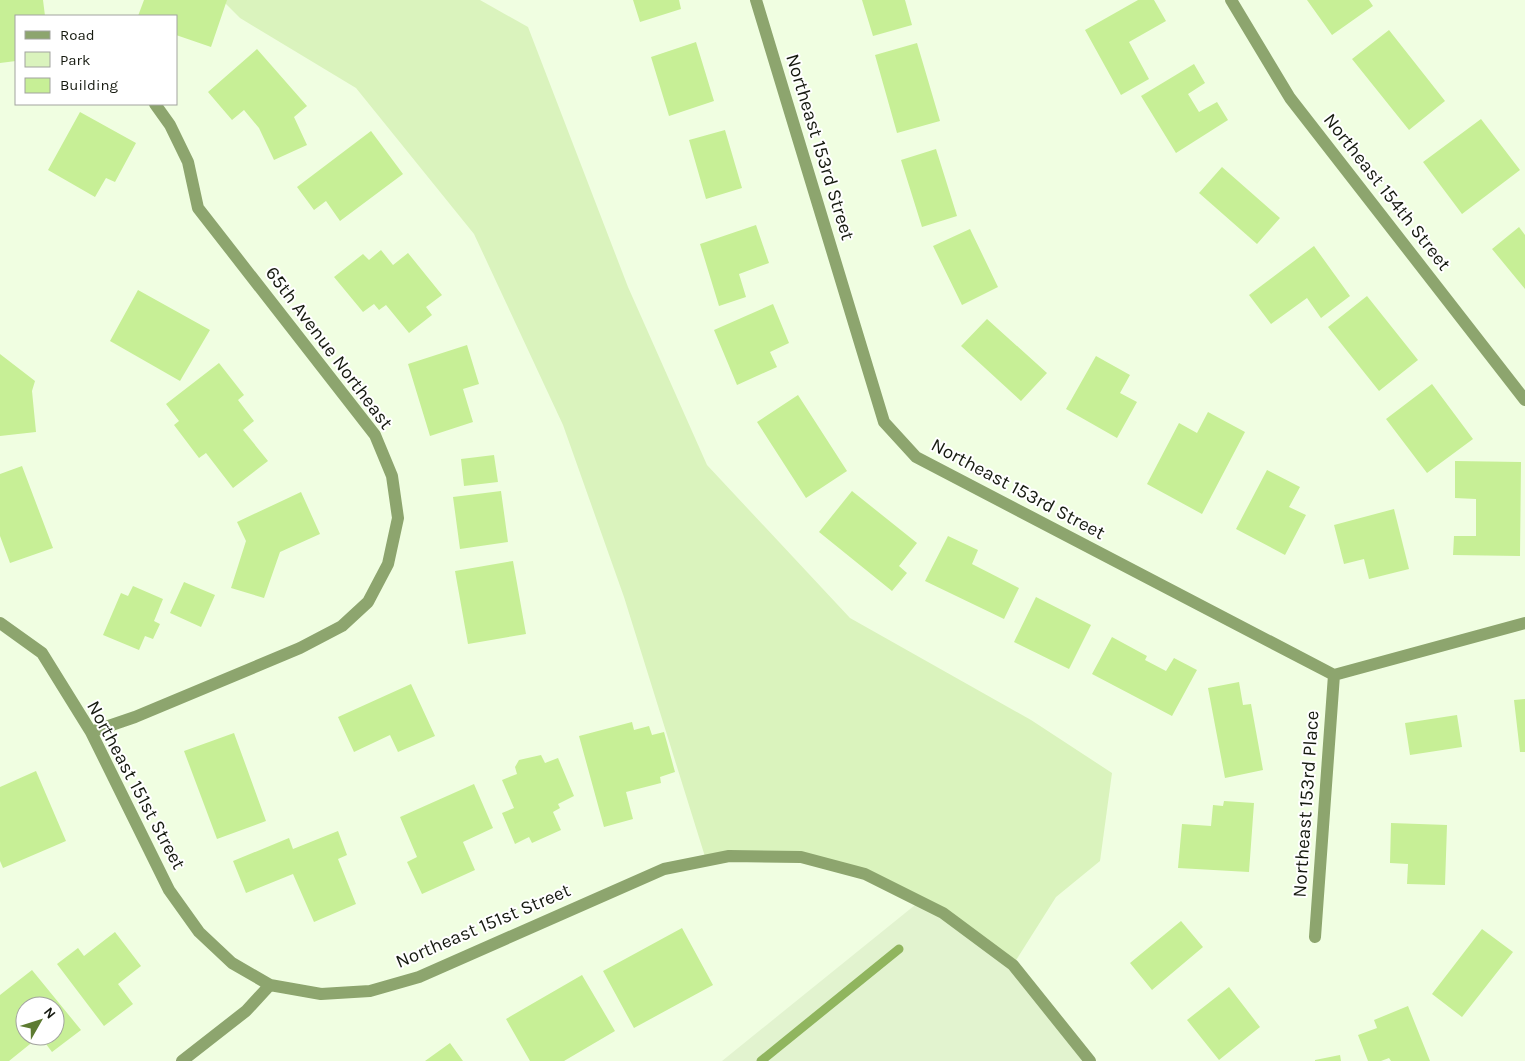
<svg xmlns="http://www.w3.org/2000/svg" width="1525" height="1061" viewBox="0 0 1525 1061" font-family="Karla,sans-serif">
<style>
.built{fill:#e2f3cf}
.green{fill:#daf3bd}
.lines{fill:none;stroke-linecap:round;stroke-linejoin:round}
.stream{stroke:#90b55e;stroke-width:9}
.building{fill:#c7ef96;fill-rule:evenodd}
.minor{stroke:#8da56e;stroke-width:12}
.labels{text-anchor:middle;dominant-baseline:central;stroke-width:4;stroke-linejoin:round;paint-order:stroke}
.street-label{font-size:19px;fill:#161a10;stroke:#fff}
</style>
<rect width="100%" height="100%" fill="#f0fee1"/>
<path class="built" d="M920,901L1012,966L1090,1061H722Z"/>
<path class="green" d="M222,0H480L528,27L628,287L707,465L850,618L1031,720L1112,773L1100,861L1056,897L1013,965L943,913L865,874L801,857L707,863L624,597L563,425L474,234L356,88L240,18Z"/>
<g class="lines">
<path class="stream" d="M761,1061L899,949"/>
</g>
<path class="building" d="M0,0H43L45,16H16V61L0,63Z
M144,0H227L211,47L176,35V16H138Z
M633,0H679L681,9L640,22Z
M862,0H905L912,25L873,36Z
M1138,0H1154L1166,21L1129,42L1149,79L1121,95L1085,30Z
M1307,0H1369L1373,6L1332,35Z
M1389,30L1445,101L1409,130L1352,59Z
M696,42L714,101L669,116L651,57Z
M917,43L940,121L897,133L875,55Z
M257,49L307,106L294,117L307,145L274,160L259,128L244,110L232,120L208,92Z
M1194,64L1205,83L1188,94L1199,112L1217,102L1228,120L1176,153L1141,96Z
M80,112L136,143L115,182L106,178L95,197L48,170Z
M1481,119L1520,170L1462,214L1423,162Z
M725,130L742,188L706,199L689,140Z
M371,131L403,174L340,221L326,201L314,210L297,187Z
M936,149L957,216L922,227L901,160Z
M1222,167L1280,218L1257,244L1199,193Z
M756,225L769,263L739,274L746,297L719,306L700,244Z
M1519,227L1525,235V289L1492,249Z
M970,229L998,287L962,305L933,246Z
M1314,246L1350,296L1321,318L1307,298L1271,324L1249,295Z
M381,250L393,265L408,253L442,295L426,307L432,315L409,333L386,305L379,310L374,304L363,312L334,277L363,254L369,260Z
M138,290L210,330L180,381L110,341Z
M1367,296L1418,360L1379,391L1328,327Z
M773,304L789,343L770,352L777,367L737,385L714,330Z
M987,319L1047,373L1021,401L961,346Z
M467,345L479,384L463,389L473,422L430,436L408,364Z
M0,354L35,381L32,391L36,432L0,436Z
M1096,356L1130,375L1120,393L1137,402L1117,438L1066,409Z
M219,363L244,395L238,400L254,421L243,430L268,461L233,488L206,453L199,458L174,425L179,421L166,404Z
M1432,384L1473,439L1427,473L1386,419Z
M798,395L847,471L806,498L757,422Z
M1208,412L1245,432L1202,514L1147,484L1179,423L1197,433Z
M494,455L498,482L464,486L461,459Z
M1455,461L1521,462L1520,556L1453,555L1454,536H1476V499L1455,498Z
M22,466L53,548L10,563L0,536V474Z
M1267,470L1300,487L1289,507L1306,515L1285,555L1236,529Z
M501,491L508,542L460,549L453,497Z
M852,491L917,543L899,566L907,573L892,591L819,532Z
M301,492L320,534L280,552L264,598L231,588L246,541L237,522Z
M1394,509L1409,569L1369,579L1364,559L1344,564L1334,525Z
M948,536L978,550L972,564L1019,588L1004,619L925,581Z
M513,561L526,634L468,644L455,571Z
M184,582L215,595L201,627L170,613Z
M133,586L163,599L154,621L160,624L153,639L145,636L139,650L103,635L121,593L128,596Z
M1036,597L1091,625L1069,669L1014,642Z
M1112,637L1147,656L1145,660L1166,671L1174,658L1197,670L1172,716L1092,674Z
M1239,682L1243,705L1251,704L1263,770L1225,778L1208,688Z
M411,684L435,736L398,752L390,735L354,752L338,717Z
M1525,699V752H1520L1514,700Z
M1457,715L1462,747L1410,755L1405,723Z
M632,722L634,730L649,726L652,735L664,732L675,772L660,777L661,783L626,792L633,819L604,827L579,736Z
M234,733L266,821L217,839L184,751Z
M541,755L545,763L558,758L574,796L558,804L560,808L553,812L561,830L532,843L529,837L515,844L502,813L514,808L502,780L517,774L515,767L519,760Z
M36,771L66,841L3,868L0,861V787Z
M474,784L493,828L463,842L475,870L422,894L407,862L417,857L400,817Z
M1224,801L1254,803L1249,872L1178,868L1182,824L1211,826L1213,805L1223,806Z
M1391,823L1447,825L1445,885L1407,884L1408,864L1390,863Z
M338,831L347,855L338,859L356,904L314,922L293,874L246,893L233,861L289,838L293,849Z
M1181,921L1203,947L1152,990L1130,963Z
M682,928L713,985L634,1028L603,971Z
M1482,929L1513,952L1462,1017L1432,994Z
M115,932L141,966L118,984L133,1004L104,1026L57,964L78,948L84,956Z
M32,970L81,1030L52,1052L40,1036L9,1061H0V995ZM25,1006H55V1036H25Z
M582,975L615,1031L564,1061H530L506,1019Z
M1229,987L1260,1027L1219,1060L1187,1020Z
M1408,1006L1430,1061H1391L1389,1058L1381,1061H1368L1358,1035L1377,1028L1374,1020Z
M450,1043L463,1061H425Z
M1340,1055L1341,1061H1315V1060Z"/>
<g class="lines">
<path class="minor" d="M756,0L884,422L916,457L1334,675L1525,623
M1231,0L1290,98L1525,400
M0,623L42,653L91,732L169,890L199,932L232,963L270,985L321,994L370,991L419,977L664,869L729,856L801,857L865,874L943,913L1013,965L1090,1061
M91,732L135,717L300,648L342,626L368,602L388,564L398,518L392,476L375,435L198,208L188,162L170,125L155,104
M1315,937L1334,675
M182,1061L246,1011L270,985"/>
</g>
<g class="labels">
<g class="street-label">
<text transform="translate(820 147) rotate(73)">Northeast 153rd Street</text>
<text transform="translate(1387 192) rotate(52)">Northeast 154th Street</text>
<text transform="translate(329 348) rotate(53)">65th Avenue Northeast</text>
<text transform="translate(1018 489) rotate(28)">Northeast 153rd Street</text>
<text transform="translate(136 785) rotate(62)">Northeast 151st Street</text>
<text transform="translate(1306 804) rotate(-86)">Northeast 153rd Place</text>
<text transform="translate(483 926) rotate(-23)">Northeast 151st Street</text>
</g>
</g>
<rect x="15" y="15" width="162" height="90" fill="#ffffff" stroke="#a2a39f"/>
<rect x="25" y="31" width="25" height="8" fill="#8da56e" stroke="#a2a39f"/>
<text x="60" y="40" font-size="15" fill="#161a10">Road</text>
<rect x="25" y="52" width="25" height="15" fill="#daf3bd" stroke="#a2a39f"/>
<text x="60" y="65" font-size="15" fill="#161a10">Park</text>
<rect x="25" y="78" width="25" height="15" fill="#c7ef96" stroke="#a2a39f"/>
<text x="60" y="90" font-size="15" fill="#161a10">Building</text>
<g transform="translate(40 1021) rotate(51)"><circle r="24" fill="#ffffff" stroke="#a2a39f"/>
<path d="M0-4L9 19L0 12L-9 19Z" fill="#5d7b31"/>
<text y="-8" font-size="14" font-weight="bold" text-anchor="middle" fill="#161a10">N</text>
</g>
</svg>
